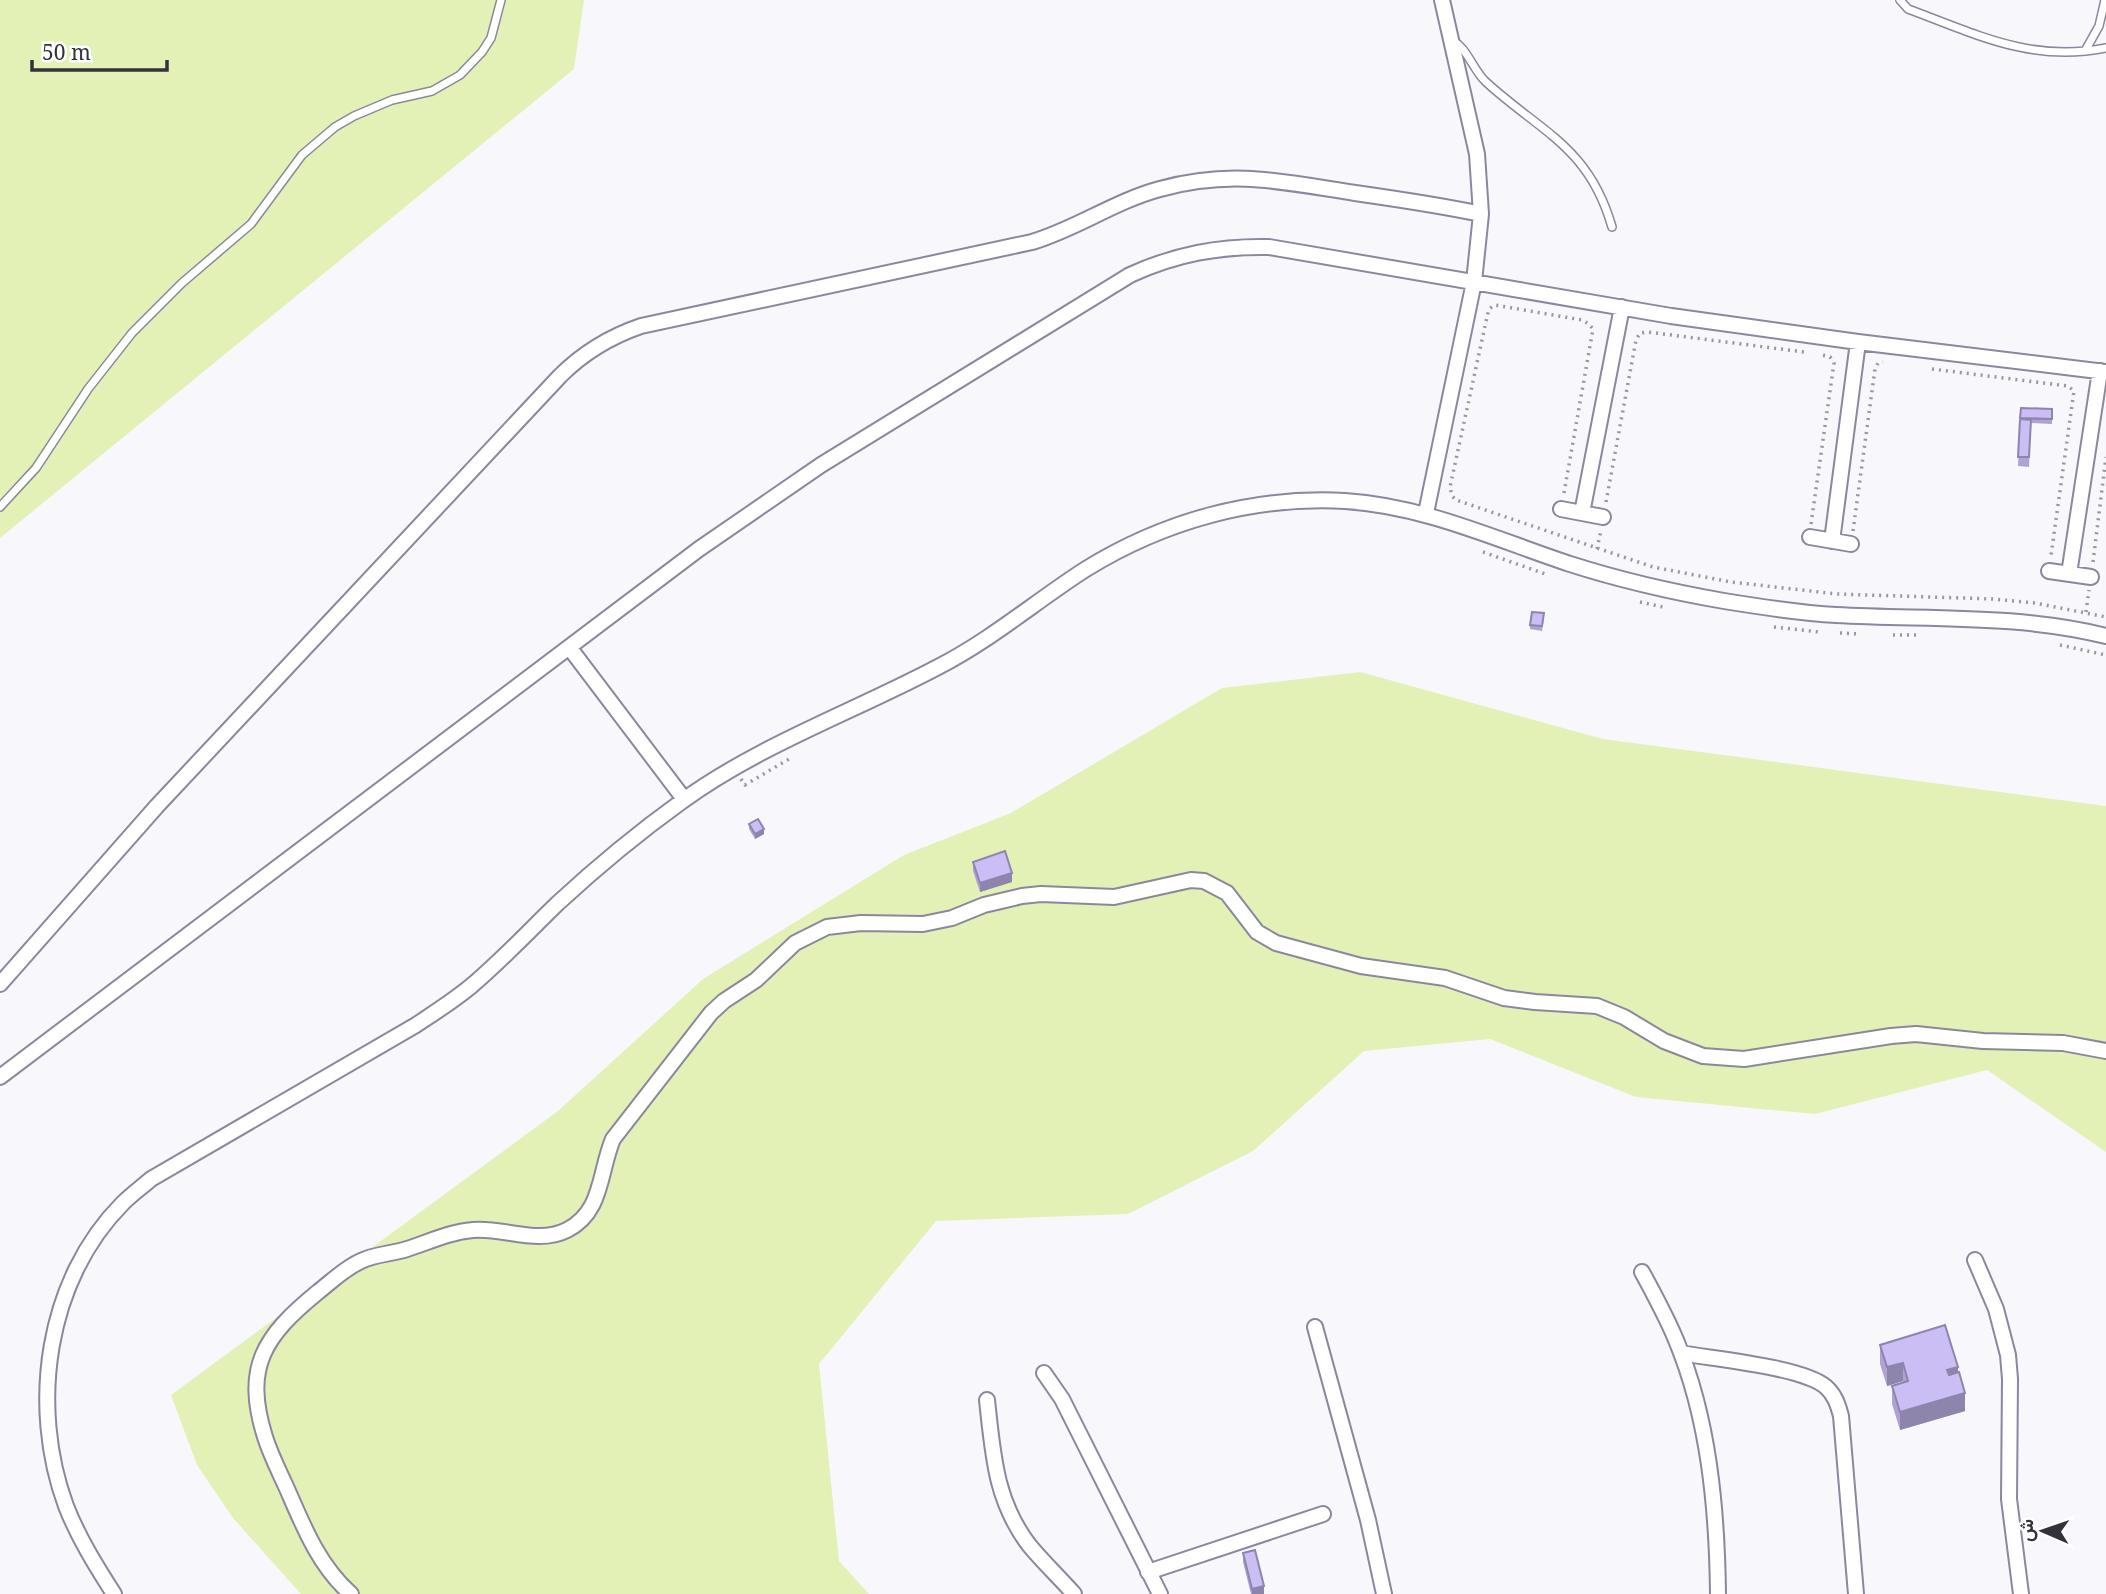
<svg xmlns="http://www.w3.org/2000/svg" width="2106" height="1594" viewBox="0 0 2106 1594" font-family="'Noto Serif',Vazirmatn,serif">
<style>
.green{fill:#e3f1b7}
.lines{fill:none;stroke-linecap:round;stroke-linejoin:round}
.service-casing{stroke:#8b879d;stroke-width:10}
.minor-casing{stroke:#8b879d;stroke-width:18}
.path{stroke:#98969e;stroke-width:3.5;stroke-dasharray:2 5;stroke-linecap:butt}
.service{stroke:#fff;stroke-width:7}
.minor{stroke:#fff;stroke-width:14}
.wall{fill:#aea3d3}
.shaded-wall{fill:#8d85ac}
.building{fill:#cabef5;stroke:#8d85ac;stroke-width:2}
</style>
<rect width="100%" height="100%" fill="#f8f7fc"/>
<path class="green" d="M0,0H584L574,69L0,538Z
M1360,672L1603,739L2106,806V1152L1987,1070L1815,1114L1636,1097L1490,1039L1364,1051L1253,1151L1128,1214L936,1221L819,1364L839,1561L869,1594H301L233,1518L197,1465L171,1395L558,1111L703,979L904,855L1011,813L1222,688Z"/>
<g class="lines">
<g class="service-casing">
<path id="service" d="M1900,0L1908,9C1976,34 2031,63 2106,48
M1452,40C1468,49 1473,70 1486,82C1542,133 1589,147 1612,227
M2085,51L2099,26L2105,0
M0,507L36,468L88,389L132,333L182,283L251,224L302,155L335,127L354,116L392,100L432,91L460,75L482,52L491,38L501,0"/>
</g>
<g class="minor-casing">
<path id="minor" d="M1561,509L1603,517
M1426,513L1474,282L1481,214L1477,154L1442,0
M1582,513L1622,307
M1810,537L1851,544
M1832,541L1858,342
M2049,571L2091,577
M2069,574L2100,371
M569,647L684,799
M0,984L157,806L560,376C584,352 609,337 641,326L1032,242C1076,229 1115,201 1160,189C1233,169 1283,182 1355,193C1397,199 1439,205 1481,214
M0,1077L699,549L821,465L1130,275C1176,254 1219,246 1269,247L1671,316L1858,342L2106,372
M1975,1260L1996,1309L2008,1355L2010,1379L2009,1499L2021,1594
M1642,1272C1654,1294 1666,1316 1676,1340C1709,1419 1717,1509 1718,1594
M1315,1327L1368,1520L1384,1594
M1681,1353C1714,1359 1803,1367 1826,1387C1835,1395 1838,1405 1841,1416L1856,1594
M1044,1373L1062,1399L1160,1594
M987,1400C993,1454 995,1500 1029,1545C1043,1562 1059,1577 1074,1594
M1148,1572L1323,1514
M114,1594C96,1566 78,1537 66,1506C29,1406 46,1280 123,1203C132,1194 142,1187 151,1179L416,1025C434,1013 453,1001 470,987C501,961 529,931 558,903C597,867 638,833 681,802C759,745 853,712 938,667C991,640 1036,601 1086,569C1164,521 1253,496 1345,501C1424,506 1495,539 1570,564C1620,580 1672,592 1724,601C1761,607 1799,613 1836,615C1926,620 2018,614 2106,636
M351,1594C320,1567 304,1528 288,1491C280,1473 271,1456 265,1437C243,1367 264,1336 318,1292C332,1281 345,1268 361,1261C375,1254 392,1254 407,1249C429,1242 449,1232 473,1230C503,1227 538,1245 567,1230C603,1212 599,1172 613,1139L711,1013L724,1001L756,980L795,943L827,927L861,923L923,924L952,918L984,905L1022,896L1041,894L1114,897L1191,880L1204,881L1227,893L1257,932L1276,943L1361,966L1445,978L1504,998L1535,1002L1597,1006L1624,1017L1664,1041L1703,1056L1744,1059L1891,1036L1916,1034L1983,1041L2063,1043L2106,1051"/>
</g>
<path class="path" d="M1932,369L2068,386L2074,391L2051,555
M1564,493L1593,329L1589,324L1582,320L1495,305L1489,309L1487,317L1450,487L1452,496L1456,500L1653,567L1731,582L1837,594L1993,599L2035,603L2106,617
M1606,502L1636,340L1640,333L1648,332L1804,352
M1811,524L1834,363L1830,357L1822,355
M1853,531L1875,369L1878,363L1883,362
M1597,549L1601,530
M1483,552L1548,575
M2093,562L2106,457
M1640,602L1663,607
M2086,612L2089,590
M1774,627L1819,632
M1840,633L1860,634
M1893,635H1920
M2060,645L2106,655
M741,779L745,785L789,759"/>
<use href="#service" class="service"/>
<use href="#minor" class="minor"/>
</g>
<path class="wall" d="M2021,408L2052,409V424L2031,423L2029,467L2018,466Z
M1544,618L1542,631L1530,629V625Z
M749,824L764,834L755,839L749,829Z
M973,862L1012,882L980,892L973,871Z
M1880,1345L1958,1373L1965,1411L1900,1430L1892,1404V1386L1903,1383V1381L1887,1386L1880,1364Z
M1243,1553L1264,1594H1251L1243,1562Z"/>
<path class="shaded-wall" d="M764,829V834L755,839V834Z
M1012,873V882L980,892V883Z
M1903,1363V1381L1887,1386V1367Z
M1958,1367V1385L1947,1388V1370Z
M1965,1393V1411L1900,1430V1412Z
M1264,1586V1594H1252V1589Z"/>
<path class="building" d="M2021,408L2052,409V419L2020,418Z
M2020,419L2031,420L2029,457H2018Z
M1532,612L1544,613L1542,626L1530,625Z
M758,819L764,829L755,834L749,824Z
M1005,851L1012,873L980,883L973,862Z
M1945,1325L1958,1367L1947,1370L1949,1375L1959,1372L1965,1393L1900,1412L1892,1386L1908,1381L1903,1363L1887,1367L1880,1345Z
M1255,1550L1264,1586L1252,1589L1243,1553Z"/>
<g transform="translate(2043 1531) rotate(272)" stroke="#ffffff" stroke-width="5" paint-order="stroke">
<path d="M0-5L12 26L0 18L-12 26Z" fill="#33313b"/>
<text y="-10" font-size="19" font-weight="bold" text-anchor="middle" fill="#33313b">ش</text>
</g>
<path d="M32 60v10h135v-10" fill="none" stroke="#33313b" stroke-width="3.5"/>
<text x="42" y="60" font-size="21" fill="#33313b" stroke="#ffffff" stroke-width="5" paint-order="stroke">50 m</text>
</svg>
